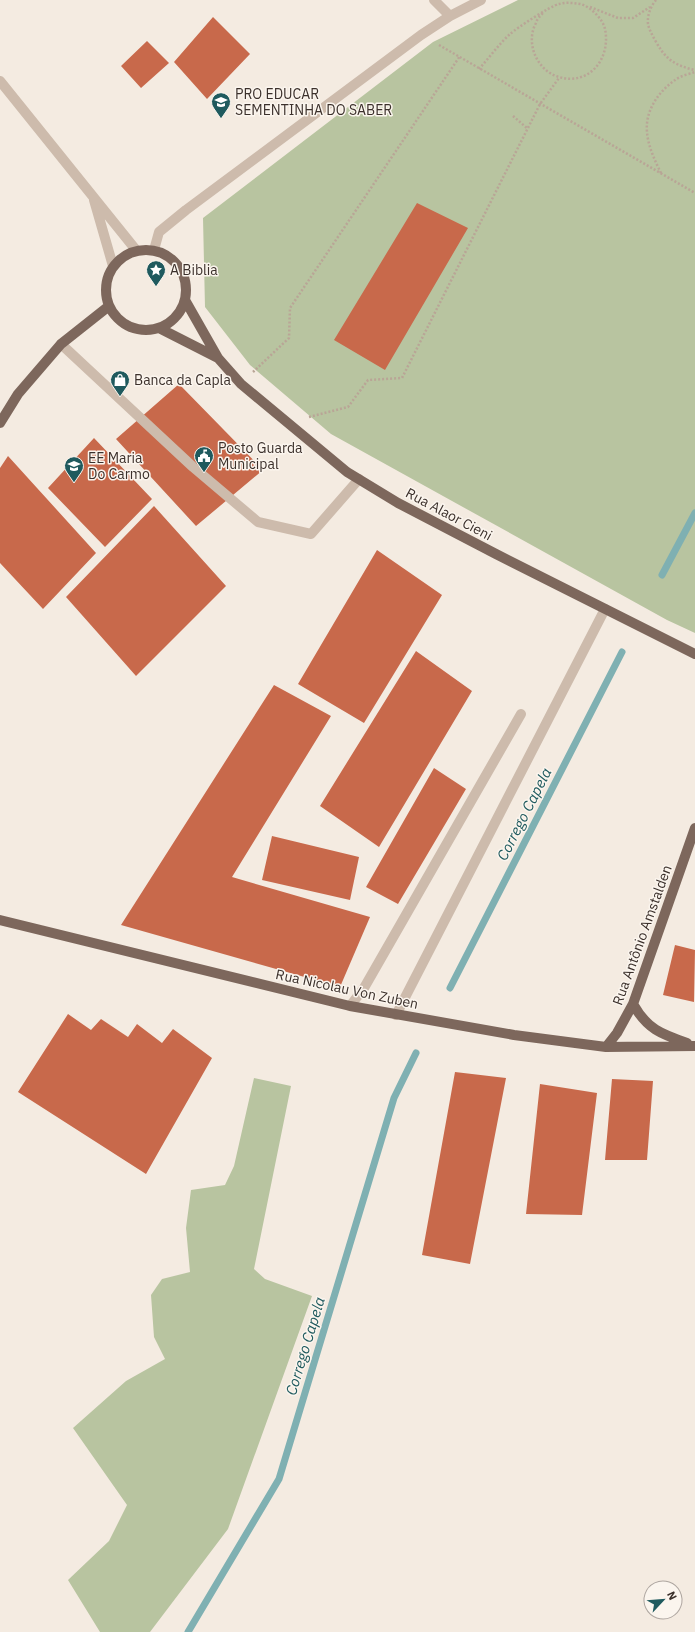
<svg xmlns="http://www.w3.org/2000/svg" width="695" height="1632" viewBox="0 0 695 1632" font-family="'IBM Plex Sans',sans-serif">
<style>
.green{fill:#b8c4a0}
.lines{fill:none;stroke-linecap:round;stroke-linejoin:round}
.stream{stroke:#7fb0b2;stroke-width:7}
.building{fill:#c8694b}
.path{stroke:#b9a596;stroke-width:2.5;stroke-dasharray:2 2;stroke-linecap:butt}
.minor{stroke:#cdbbac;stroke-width:10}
.major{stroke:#7d675c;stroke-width:10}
.labels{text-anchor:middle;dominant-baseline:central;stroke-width:3;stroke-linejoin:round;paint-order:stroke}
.poi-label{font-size:14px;fill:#3b302b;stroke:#fbf5ee;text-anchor:start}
.street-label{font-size:14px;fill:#3b302b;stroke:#fbf5ee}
.water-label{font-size:15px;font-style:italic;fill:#1f5a5e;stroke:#fbf5ee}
</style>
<rect width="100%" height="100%" fill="#f4ebe1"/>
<path class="green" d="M518,0H695V633L667,620L331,434L250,365L205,307L203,218L433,42Z
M254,1078L291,1086L254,1269L265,1279L312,1296L228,1529L150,1632H100L68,1580L109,1541L127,1505L73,1428L126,1381L165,1359L154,1337L151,1295L162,1279L190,1272L186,1228L191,1190L225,1185L234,1166Z"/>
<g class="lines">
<path class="stream" d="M662,575L695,513
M450,988L622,652
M188,1632L279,1479L394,1098L416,1053"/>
</g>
<path class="building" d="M213,17L250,54L207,99L174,62Z
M147,41L169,63L141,88L121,66Z
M417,203L468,228L385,370L334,340Z
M179,384L263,470L196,526L116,439Z
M94,438L152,499L105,547L48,488Z
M8,456L96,553L43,609L0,563V468Z
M154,506L226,586L136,676L66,597Z
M377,550L442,595L364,723L298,684Z
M416,651L472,691L379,847L320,806Z
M274,685L331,716L232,877L370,917L340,987L121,925Z
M434,768L466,789L398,904L366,887Z
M272,836L359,857L350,900L262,880Z
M675,945L695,950L694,1002L663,995Z
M68,1014L91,1030L101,1019L128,1037L137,1024L162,1043L173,1029L212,1058L146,1174L18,1092Z
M455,1072L506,1078L470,1264L422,1255Z
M612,1079L653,1081L647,1160H605Z
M540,1084L597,1093L582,1215L526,1214Z"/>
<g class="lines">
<path class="path" d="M656,0C651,6 647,15 648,24C649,31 661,52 667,57C674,64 685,68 695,70
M590,7L618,18H633L650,7
M439,45L695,193
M479,69C489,58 499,44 510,34C517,28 550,6 559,4C566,2 573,3 580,4C590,6 603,19 605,29C611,58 590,86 559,77C537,71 525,43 536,23C537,19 540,16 543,13
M513,116L528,129
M661,173C655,161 648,146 647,132C645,111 658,92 675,80C680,76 689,74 695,72
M253,372L289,338L290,308L460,56
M309,417L348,407L368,380L402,378L540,104L559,78"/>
<path class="minor" d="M434,0L450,16
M0,81L136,250
M94,200L113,266
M154,250L159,232L186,210L421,35L450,16L481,0
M61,344L193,467L258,522L311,534L359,479
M350,1006L364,988L521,714
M396,1015L605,609"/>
<path class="major" d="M106 290a40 40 0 1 1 80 0a40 40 0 1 1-80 0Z
M185,300L218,358L241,384L347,472L398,503L496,554L695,654
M159,328L218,358
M0,423L18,394L61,344L109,306
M0,920L350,1006L514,1035L606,1047L695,1046
M633,1004C647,1029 661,1034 687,1043
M606,1047L617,1033L633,1004L695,828"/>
</g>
<defs>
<g id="school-pin" transform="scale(1)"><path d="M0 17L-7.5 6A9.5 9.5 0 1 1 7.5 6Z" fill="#1f5a5e" stroke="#fbf5ee"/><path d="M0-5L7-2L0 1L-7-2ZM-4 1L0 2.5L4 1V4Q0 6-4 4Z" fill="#fff"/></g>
<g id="sight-pin" transform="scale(1)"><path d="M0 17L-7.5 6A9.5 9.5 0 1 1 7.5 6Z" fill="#1f5a5e" stroke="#fbf5ee"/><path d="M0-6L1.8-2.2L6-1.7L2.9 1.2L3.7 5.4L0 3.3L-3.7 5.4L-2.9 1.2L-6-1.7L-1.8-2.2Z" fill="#fff"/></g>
<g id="shop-pin" transform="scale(1)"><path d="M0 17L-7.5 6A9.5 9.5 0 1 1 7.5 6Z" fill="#1f5a5e" stroke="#fbf5ee"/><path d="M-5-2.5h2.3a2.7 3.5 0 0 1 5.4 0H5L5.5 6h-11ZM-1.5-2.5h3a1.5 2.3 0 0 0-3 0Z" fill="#fff"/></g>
<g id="civic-pin" transform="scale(1)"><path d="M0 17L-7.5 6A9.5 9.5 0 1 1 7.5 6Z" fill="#1f5a5e" stroke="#fbf5ee"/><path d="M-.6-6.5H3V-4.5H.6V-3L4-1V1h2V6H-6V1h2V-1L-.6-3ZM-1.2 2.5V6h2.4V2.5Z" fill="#fff"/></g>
</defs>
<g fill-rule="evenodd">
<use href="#school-pin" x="221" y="102"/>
<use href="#sight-pin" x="156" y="270"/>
<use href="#shop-pin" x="120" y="380"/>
<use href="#civic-pin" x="204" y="456"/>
<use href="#school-pin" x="74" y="466"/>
</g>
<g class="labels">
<g class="poi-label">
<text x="235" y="94">PRO EDUCAR<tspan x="235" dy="16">SEMENTINHA DO SABER</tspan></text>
<text x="170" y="270">A Biblia</text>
<text x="134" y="380">Banca da Capla</text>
<text x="218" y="448">Posto Guarda<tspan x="218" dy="16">Municipal</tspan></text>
<text x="88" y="458">EE Maria<tspan x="88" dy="16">Do Carmo</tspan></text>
</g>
<g class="street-label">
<text transform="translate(449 514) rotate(28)">Rua Alaor Cieni</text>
<text transform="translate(642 935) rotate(-70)">Rua Antônio Amstalden</text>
<text transform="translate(347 989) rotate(12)">Rua Nicolau Von Zuben</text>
</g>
<g class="water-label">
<text transform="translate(524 814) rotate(-63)">Corrego Capela</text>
<text transform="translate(305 1346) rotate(-73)">Corrego Capela</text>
</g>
</g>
<g transform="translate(663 1600) rotate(64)"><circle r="19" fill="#fbf5ee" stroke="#aea6a0"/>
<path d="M0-3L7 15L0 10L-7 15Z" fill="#1f5a5e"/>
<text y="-6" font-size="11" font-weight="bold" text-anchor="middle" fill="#3b302b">N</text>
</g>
</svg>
